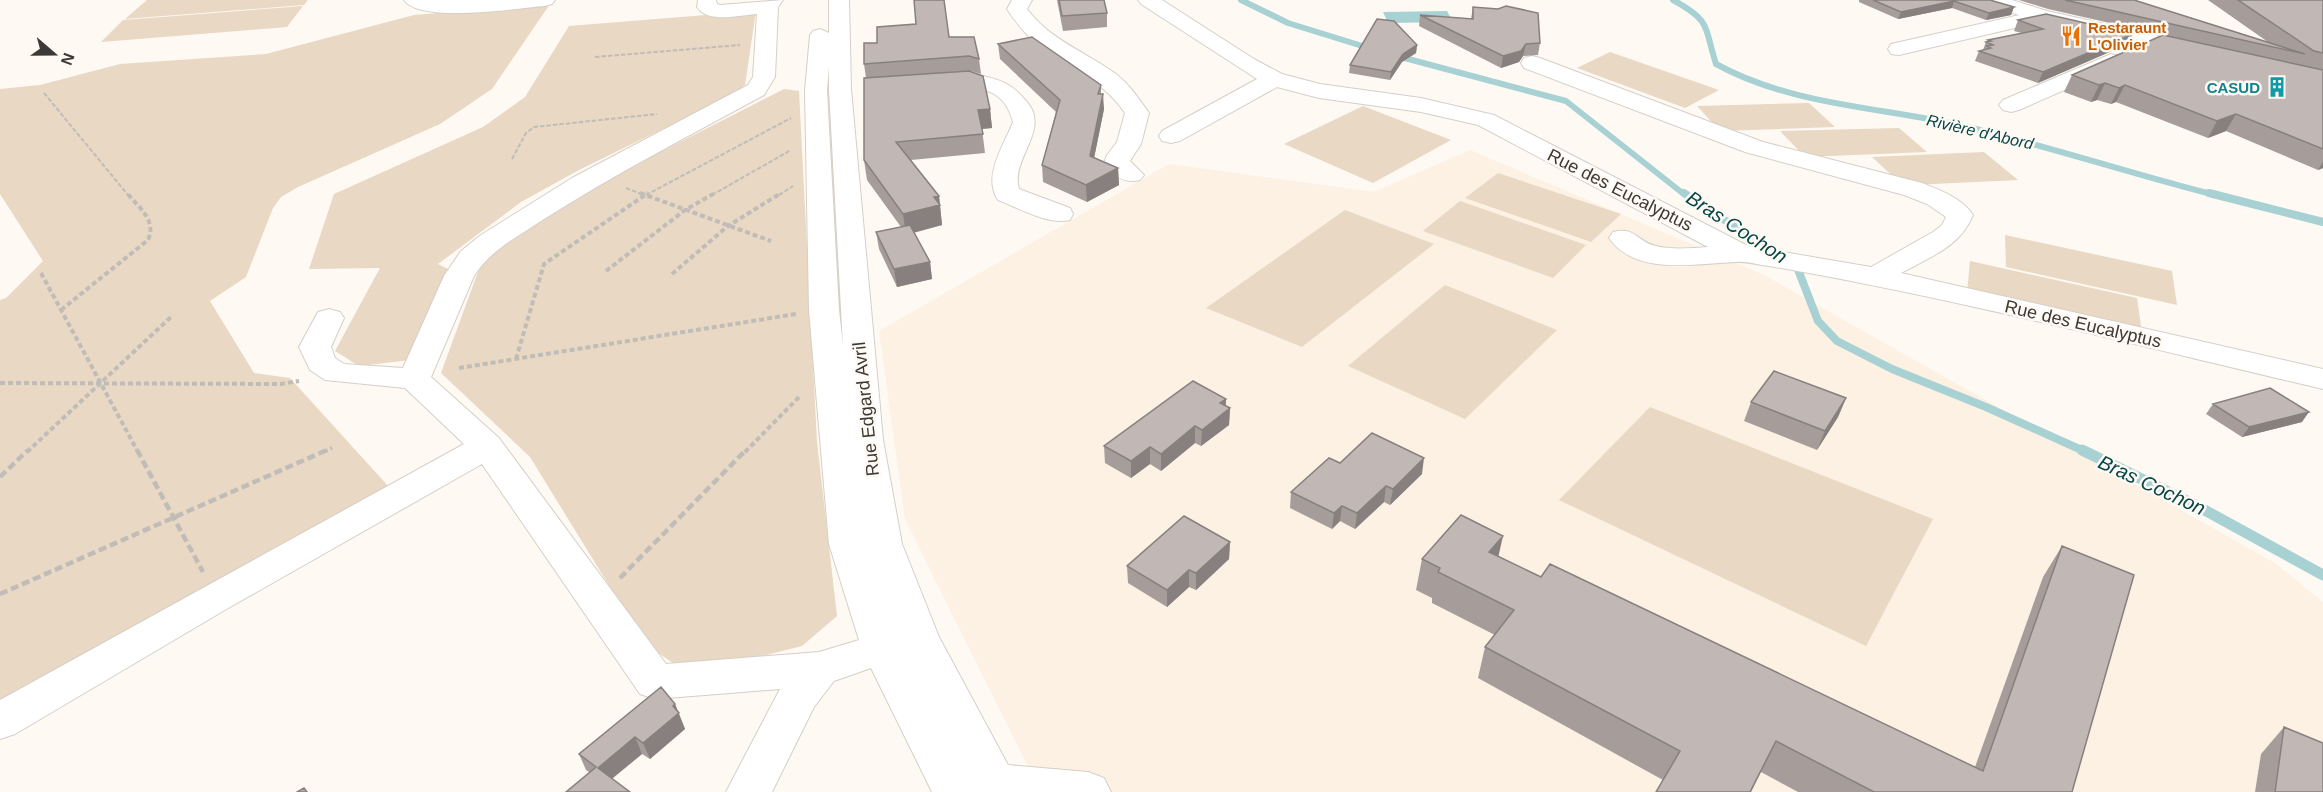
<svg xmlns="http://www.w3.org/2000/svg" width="2323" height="792" viewBox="0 0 2323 792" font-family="Arial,sans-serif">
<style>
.built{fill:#fcf1e3}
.green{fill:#e9d8c3}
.water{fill:#a8d1d3}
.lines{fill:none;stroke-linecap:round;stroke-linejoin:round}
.stream-far2{stroke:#a8d1d3;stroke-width:6}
.stream-far1{stroke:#a8d1d3;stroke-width:8}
.stream{stroke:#a8d1d3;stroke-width:11}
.minor-casing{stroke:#d5cfc8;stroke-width:2}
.major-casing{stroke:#d5cfc8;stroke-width:2}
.path-far2{stroke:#c0bcb7;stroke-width:2;stroke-dasharray:4.5 2;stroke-linecap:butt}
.path-far1{stroke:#c0bcb7;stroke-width:4;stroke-dasharray:5 3;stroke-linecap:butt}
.path{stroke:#c0bcb7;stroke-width:4.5;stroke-dasharray:8 4;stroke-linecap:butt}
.minor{fill:#fff;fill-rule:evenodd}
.major{fill:#fff;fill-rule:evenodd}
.wall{fill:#a69d9b}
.shaded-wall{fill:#87807e}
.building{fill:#c1b7b4;stroke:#87807e;stroke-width:1.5}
.labels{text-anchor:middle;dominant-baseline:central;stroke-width:5;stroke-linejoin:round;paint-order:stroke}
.far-food-label{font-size:15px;font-weight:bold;fill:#c56008;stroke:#fef9f3;text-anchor:start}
.far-culture-label{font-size:15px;font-weight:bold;fill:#0d838f;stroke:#fef9f3;text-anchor:end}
.far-water-label{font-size:16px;font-style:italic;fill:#054649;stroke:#fef9f3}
.street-label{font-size:18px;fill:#3c3a36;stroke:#fef9f3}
.water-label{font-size:20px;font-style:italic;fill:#054649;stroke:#fef9f3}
</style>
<rect width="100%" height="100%" fill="#fef9f3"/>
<path class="built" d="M1470,150L1764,275L2275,563L2323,602V792H1051L1033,777L905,519L879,331L1169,164L1374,192Z"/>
<path class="green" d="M147,0H308L304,5L125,19Z
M550,4L492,89L440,124L298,187L281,197L273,208L246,277L210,301L254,373L290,378L389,487L0,706V300L6,298L43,261L0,194V89L40,85L120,64L266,54L414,15Z
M303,6L287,27L101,42L123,20Z
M756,11L745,85L738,92L579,170L521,202L438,264L450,270L410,360L359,366L335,351L380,268L309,269L334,194L483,127L525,97L569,26Z
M1610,52L1719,90L1685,108L1577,68Z
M784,89L799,91L817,442L837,616L802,646L709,669L673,663L645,644L530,457L441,373L479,269L496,251L519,233L607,179Z
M1809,103L1835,127L1720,131L1697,106Z
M1363,106L1451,140L1373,183L1284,144Z
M1899,128L1927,152L1805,157L1780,131Z
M1984,152L2018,180L1911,185L1899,182L1872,157Z
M1498,173L1621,214L1591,242L1465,198Z
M1460,201L1586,245L1553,278L1423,231Z
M1345,210L1434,244L1302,347L1206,308Z
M2005,235L2172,271L2177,305L2006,267Z
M1970,261L2137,298L2142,333L1967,293Z
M1445,285L1557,330L1465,419L1348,366Z
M1650,407L1933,519L1866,646L1559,500Z"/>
<path class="water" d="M1447,11L1453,22L1388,23L1383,12Z"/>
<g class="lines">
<path class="stream-far2" d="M1241,0L1288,23L1372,49
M1673,0C1712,21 1704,27 1716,64C1792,106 1884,107 1968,127C2051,147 2132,174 2215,195
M1397,56L1566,101L1685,195"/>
<path class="stream-far1" d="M1684,193L1777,255
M2209,193L2323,222
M1791,263L1797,267L1818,321L1837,341L1892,369L1986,407L2086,452"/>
<path class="stream" d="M2082,450L2199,507L2323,575"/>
<g class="minor-casing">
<path id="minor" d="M404,0H555L552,4L545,6C518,8 420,24 404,0Z
M698,0H716L717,4L720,5L783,0L778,7L775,77L764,95C690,135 615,174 544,219C519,236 490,250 474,276L431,377L499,438L666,664L819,652L859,640L829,544L809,310L805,91L810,35L813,31L820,29L829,33V0H849L851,89L883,440L902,544L939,637L1008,765L1088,772L1104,778L1111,792H932L871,668L834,681L814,707L772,792H726L780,689L655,699L640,694L482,464L230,607L15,734L0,739V700L464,444L405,388L325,380L310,370L299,347L318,312L329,309L340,312L344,318L331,347L335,358L344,364L403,368L444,276L461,251L481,235L572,178L748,85L753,77L757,14C741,15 708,24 697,7ZM829,67V89L843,346L839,310L827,91Z
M1012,0H1032L1027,9C1050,40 1086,52 1116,74C1130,85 1139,99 1149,113L1141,144L1130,161L1144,175L1140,180C1124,184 1113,176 1104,163L1107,155L1117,142L1125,113C1102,78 1065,67 1034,41C1023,32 1015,21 1007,9Z
M1138,0H1162L1254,59L1282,74L1320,84L1421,98L1494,115L1748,246L1871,267L1933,232L1942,225L1946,217L1927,204L1904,195L1745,152L1524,68L1521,63L1524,58L1532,56L1540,58L1763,142L1922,183C1940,190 1962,198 1973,215C1960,247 1930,257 1901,273L2323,369V389C2139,346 1955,298 1769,266C1758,265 1747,261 1737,262C1697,263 1636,277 1609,238L1613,232C1636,226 1637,242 1656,246C1672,250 1691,248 1708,247L1478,125L1421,112L1319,98L1277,87L1180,141L1171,143L1162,141L1159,136L1162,131L1257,79L1141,4Z
M2042,10L2049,12L2052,16L2049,20L1899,55L1891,54L1888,49L1891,44Z
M2111,54L2119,56L2122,61L2119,66L2019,110L2011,112L2003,110L1999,105L2003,100Z
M971,73C998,80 1009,80 1027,102C1051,130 1010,159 1019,189L1070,208L1073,214L1070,220C1047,225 1019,208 998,200C982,177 1004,145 1013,122C1001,76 964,93 933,86L930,81L933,76Z"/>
</g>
<g class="major-casing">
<path id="major" d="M1981,0H2012L2047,11L2204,46L2207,51L2204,56L2196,57L2035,20L1984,4Z"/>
</g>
<path class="path-far2" d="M595,57L740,45
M44,93L128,195
M512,159L526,133L534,127L657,114
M626,188L644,195
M646,195L791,118
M712,195L791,150
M779,195L793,186"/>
<path class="path-far1" d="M640,193L771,241
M606,271L685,210L715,193
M41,273L138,452
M672,274L728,226L781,193
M61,310L148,240C157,220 139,208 127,193
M516,359L544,264L648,193
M459,368L796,314
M0,383L281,384L299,381
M27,452L173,315
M323,452L332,448
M745,452L801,395"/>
<path class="path" d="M137,450L203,572
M0,477L28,450
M620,578L746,450
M0,594L327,450"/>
<use href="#minor" class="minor"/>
<use href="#major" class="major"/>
</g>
<path class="wall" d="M1057,0H1104L1107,13V27L1063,31Z
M1859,0H1990L2014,7L2011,15L1986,20L1952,8L1898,19L1859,2Z
M2019,0H2134L2268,42L2208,0H2323V168L2318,170L2226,131L2208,138L2116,102L2111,104L2097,100L2091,102L2064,92L2072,75L2163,35L2048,9Z
M1473,7L1540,43L1538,55L1523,56L1519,62L1501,68L1419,26L1420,15L1471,19Z
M2018,20L2128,44L2038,83L1975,61L1979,51L1983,50L1986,42L1988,40L2022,33L2014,31Z
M949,37L979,59L981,74L971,71L949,72L990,109L992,128L982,129L985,153L911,160L939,196L942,225L914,232L930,262L932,279L897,287L879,249L876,232L901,227L867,180L864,160L866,78L864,64Z
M998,44L1101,85V94L1104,109L1094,158L1118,168L1119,185L1087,202L1043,182L1042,165L1056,112L1000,59Z
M1417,45L1416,53L1402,62L1390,80L1349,73L1350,65Z
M1846,398L1838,417L1817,450L1744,421L1751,402Z
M1226,399V406L1230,408L1229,425L1201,446L1195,443L1161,471L1150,464L1131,478L1105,463L1104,446Z
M2213,404L2302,422L2242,437L2206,414Z
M1340,463L1422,474L1390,505L1384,502L1355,529L1340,521L1332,529L1290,508L1291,492Z
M1230,542L1229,559L1196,590L1189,587L1167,607L1128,583L1127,566Z
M2062,546L2072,792H1798L1761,772L1663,780L1478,678L1485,647L1495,635L1432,603V598L1416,590L1422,559L1498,556L1541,577L1975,767L2043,577Z
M675,704L685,729L650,759L642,754L612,779L589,772L586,770L579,754Z
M2284,727L2323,792H2255L2261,754Z"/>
<path class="shaded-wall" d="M1954,1L1952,8L1898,19L1901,12Z
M2014,7L2011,15L1986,20L1989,13Z
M2133,34L2128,44L2038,83L2043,72Z
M1526,44L1523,56L1519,62L1501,68L1503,56Z
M1417,45L1416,53L1402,62L1390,80L1391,72L1403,54Z
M2105,83L2097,100L2091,102L2099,85Z
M2125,85L2116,102L2111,104L2119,88Z
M1103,94L1104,109L1091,173L1090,156Z
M990,109L992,128L980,129L978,110Z
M2236,114L2226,131L2208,138L2217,121Z
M2323,162V168L2318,170Z
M1118,168L1119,185L1087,202L1086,185Z
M939,196L942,225L906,235L903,214L934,197Z
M930,262L932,279L897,287L894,269Z
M1846,398L1838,417L1817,450L1825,431Z
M1226,399L1225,412L1230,408L1229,425L1201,446L1202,430L1220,403Z
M2309,412L2302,422L2242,437L2249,427Z
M1195,426V443L1161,471V454Z
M1150,447V464L1131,478V461Z
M1424,458L1422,474L1390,505L1393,489Z
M1386,486L1384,502L1355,529L1357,513Z
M1342,506L1340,521L1332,529L1334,513Z
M1503,536L1496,567L1489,552Z
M1230,542L1229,559L1196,590V573Z
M1189,570V587L1167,607V590Z
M675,704L685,729L650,759L643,743Z
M635,737L642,754L605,784L598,768Z
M1776,741L1751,792H1750Z"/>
<path class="building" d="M914,0H944L949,37H974L979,59L969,56L864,64V43H877V27L916,24Z
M1059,0H1104L1107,13L1062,16Z
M1873,0H1990L2014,7L1989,13L1954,1L1901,12Z
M2065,0H2134L2305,54Z
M2238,0H2323V53L2314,51Z
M1506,6L1538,13L1540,43L1526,44L1521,51L1503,56L1420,15L1473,19V7L1498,9Z
M2046,14L2133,34L2043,72L1979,51L1991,48L1987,46L1993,45L1986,42L1991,41L1988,40L2043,29L2018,20Z
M1377,19L1394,21L1417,45L1403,54L1391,72L1350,65Z
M2163,35L2323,70V149L2236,114L2217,121L2125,85L2119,88L2105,83L2099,85L2072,75Z
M1032,37L1101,85L1098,94H1103L1090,156L1118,168L1086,185L1042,165L1060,100L998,44Z
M969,71L983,76L990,109L978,110L983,134L896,142L939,196L934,197L940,205L903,214L864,160V78Z
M910,225L930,262L894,269L876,232Z
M1774,371L1846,398L1825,431L1751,402Z
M1193,381L1226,399L1220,403L1230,408L1202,430L1195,426L1161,454L1150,447L1131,461L1104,446Z
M2270,388L2309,412L2249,427L2213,404Z
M1372,433L1424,458L1393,489L1386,486L1357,513L1342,506L1334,513L1291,492L1329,458L1340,463Z
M1461,515L1503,536L1489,552L1541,577L1550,564L1983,771L2062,546L2134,575L2072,792H1874L1776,741L1750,792H1656L1680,751L1485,647L1514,610L1438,572L1440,568L1422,559Z
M1184,516L1230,542L1196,573L1189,570L1167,590L1127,566Z
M661,687L675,704L673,706L679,713L643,743L635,737L598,768L630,792H566L596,767L579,754Z
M2284,727L2323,743V792H2275Z
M304,788L307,792H297Z"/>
<defs>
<g id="restaurant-bare" transform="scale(1.62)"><path d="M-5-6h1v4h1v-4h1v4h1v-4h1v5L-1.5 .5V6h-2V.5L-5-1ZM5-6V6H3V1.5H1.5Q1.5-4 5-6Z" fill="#e8710a" stroke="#fef9f3" stroke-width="2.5" paint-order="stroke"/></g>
<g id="building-bare" transform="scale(1.62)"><path d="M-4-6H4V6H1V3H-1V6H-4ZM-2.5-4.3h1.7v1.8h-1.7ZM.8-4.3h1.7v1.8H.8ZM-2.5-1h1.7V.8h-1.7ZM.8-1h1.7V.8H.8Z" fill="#0f9aa8" stroke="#fef9f3" stroke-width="2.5" paint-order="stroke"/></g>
</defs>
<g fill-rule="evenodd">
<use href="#restaurant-bare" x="2071" y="36"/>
<use href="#building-bare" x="2277" y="87"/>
</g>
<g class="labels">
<g class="far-food-label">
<text x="2088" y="27">Restaraunt<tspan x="2088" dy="17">L'Olivier</tspan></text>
</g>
<g class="far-culture-label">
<text x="2260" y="87">CASUD</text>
</g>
<g class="far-water-label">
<text transform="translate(1980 132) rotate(13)">Rivière d'Abord</text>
</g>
<g class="street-label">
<text transform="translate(1620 190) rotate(27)">Rue des Eucalyptus</text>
<text transform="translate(2083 324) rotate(13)">Rue des Eucalyptus</text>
<text transform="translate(866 409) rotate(-96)">Rue Edgard Avril</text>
</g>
<g class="water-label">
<text transform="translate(1737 227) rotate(33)">Bras Cochon</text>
<text transform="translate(2152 485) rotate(25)">Bras Cochon</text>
</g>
</g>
<g transform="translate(54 54) rotate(110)" stroke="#fef9f3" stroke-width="4.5" paint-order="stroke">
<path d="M0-4.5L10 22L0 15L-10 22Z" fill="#3c3a36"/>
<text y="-9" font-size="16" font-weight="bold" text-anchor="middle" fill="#3c3a36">N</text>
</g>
</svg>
